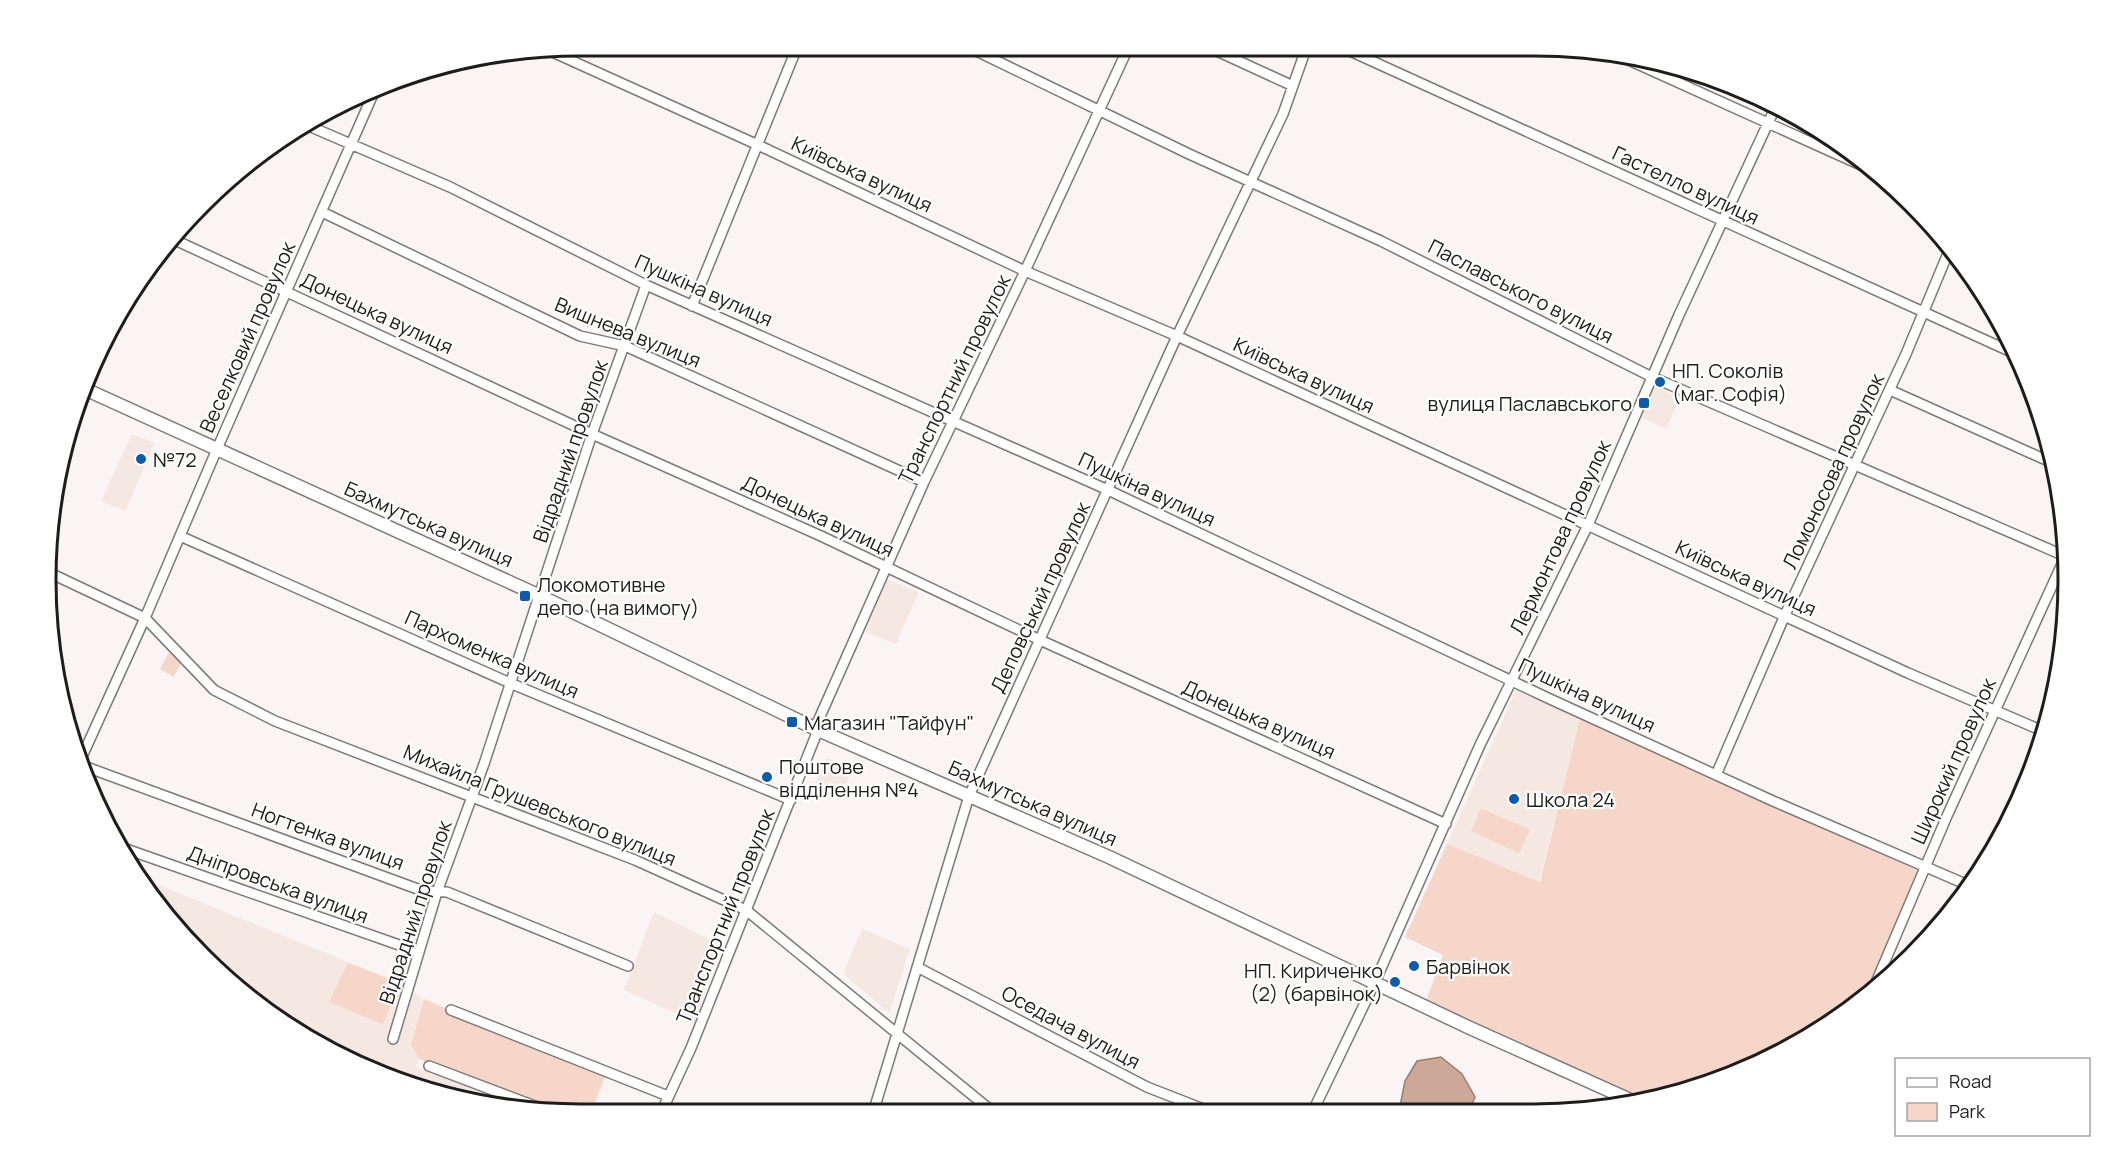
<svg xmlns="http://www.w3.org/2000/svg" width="2114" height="1160" viewBox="0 0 2114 1160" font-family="Manrope,sans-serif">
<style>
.built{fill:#f5e8e3}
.green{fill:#f5d6c9}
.water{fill:#cda797;stroke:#987e72;stroke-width:1.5}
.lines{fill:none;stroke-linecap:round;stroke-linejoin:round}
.minor-casing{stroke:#7d7977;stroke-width:12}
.tertiary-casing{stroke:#7d7977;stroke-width:15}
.minor{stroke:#fff;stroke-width:9}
.tertiary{stroke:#fff;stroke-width:12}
.poi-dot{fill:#0d5baa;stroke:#fff;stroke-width:2}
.labels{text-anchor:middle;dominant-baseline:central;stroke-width:4.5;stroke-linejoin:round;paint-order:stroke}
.street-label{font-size:20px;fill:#1e1d1c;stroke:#fff}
.poi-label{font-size:20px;fill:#1e1d1c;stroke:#fff;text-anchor:start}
.rim{fill:none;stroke:#1e1d1c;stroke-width:3}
</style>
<rect width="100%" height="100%" fill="#faf5f4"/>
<path class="built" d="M1654,386L1680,398L1666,429L1641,417Z
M132,434L155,443L125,511L101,501Z
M887,579L919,592L896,644L865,632Z
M1517,688L1580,718L1539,882L1447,844Z
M827,758L852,769L841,800L813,788Z
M144,879L400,983L424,999L411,1045L419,1059L416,1067L536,1112L441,1097L313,1043L178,933Z
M654,912L721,945L695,1022L624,990Z
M862,929L910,949L889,1013L843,974Z"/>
<path class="green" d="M169,652L182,660L174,677L160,669Z
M1580,718L1921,872L1866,994L1831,1025L1706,1086L1642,1102L1424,1006L1443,955L1405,937L1447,844L1540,882Z
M1481,808L1530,830L1519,853L1471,831Z
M348,963L400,983L383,1024L329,1002Z
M424,999L605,1077L591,1114H565L419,1059L411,1045Z"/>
<path class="water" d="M1441,1057L1462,1074L1475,1097L1469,1111H1399L1405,1081L1417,1061Z"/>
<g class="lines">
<g class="minor-casing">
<path id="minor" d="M964,45L1189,154L1381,241L1652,377L2067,557
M1206,46L1293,86
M1339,46L2018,355
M548,50L758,145L1025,271L1177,336L1908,673L2045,732
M1613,53L1883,175
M309,126L450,187L646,285L1108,490L1550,699L1773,801L1970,886
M322,212L580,336L625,346L924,482
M175,240L592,434L821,536L1040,640L1446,824
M692,306L798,45
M1890,390L2055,464
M180,536L510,683L791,800
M50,573L145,618L214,690L275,721L635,860L746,910L993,1112
M815,728L924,482L1025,271L1129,46
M80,761L145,618L217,449L374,92
M81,765L423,891L447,892L628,966
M1716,775L1785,615L1906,354L1951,246
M126,849L419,952
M917,967L1147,1087L1211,1112
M1874,987L1947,816L2067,553
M451,1010L668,1096
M393,1039L437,892L484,764L592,434L646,285
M429,1066L556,1114
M1313,1111L1375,982L1480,745L1588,525L1679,315L1776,106
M661,1113L691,1048L818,730
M873,1113L969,796L1177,336L1283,114L1307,46"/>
</g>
<g class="tertiary-casing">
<path id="tertiary" d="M87,390L540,596L818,730L1109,857L1470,1028L1637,1103"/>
</g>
<use href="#minor" class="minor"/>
<use href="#tertiary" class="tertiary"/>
</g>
<g class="poi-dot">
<circle cx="1660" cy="382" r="6"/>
<rect x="1638" y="397" width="12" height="12" rx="3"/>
<circle cx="141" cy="459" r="6"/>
<rect x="519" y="590" width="12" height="12" rx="3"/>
<rect x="786" y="716" width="12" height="12" rx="3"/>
<circle cx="767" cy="777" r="6"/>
<circle cx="1514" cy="799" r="6"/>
<circle cx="1414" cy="966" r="6"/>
<circle cx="1395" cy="982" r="6"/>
</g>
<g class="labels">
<g class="street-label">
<text transform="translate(862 174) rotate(25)">Київська вулиця</text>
<text transform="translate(1686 185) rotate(25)">Гастелло вулиця</text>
<text transform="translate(704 290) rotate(24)">Пушкіна вулиця</text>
<text transform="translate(1521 291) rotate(27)">Паславського вулиця</text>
<text transform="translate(377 313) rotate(25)">Донецька вулиця</text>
<text transform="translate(628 332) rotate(22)">Вишнева вулиця</text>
<text transform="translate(247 337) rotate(-66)">Веселковий провулок</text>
<text transform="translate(1304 375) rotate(25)">Київська вулиця</text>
<text transform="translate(954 379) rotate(-64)">Транспортний провулок</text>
<text transform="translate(570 451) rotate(-71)">Відрадний провулок</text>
<text transform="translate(1833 471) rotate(-65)">Ломоносова провулок</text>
<text transform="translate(1147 489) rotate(25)">Пушкіна вулиця</text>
<text transform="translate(818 516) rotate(25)">Донецька вулиця</text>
<text transform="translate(429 524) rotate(24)">Бахмутська вулиця</text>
<text transform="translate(1560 537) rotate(-65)">Лермонтова провулок</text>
<text transform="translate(1746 578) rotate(25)">Київська вулиця</text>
<text transform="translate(1040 597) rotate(-65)">Деповський провулок</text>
<text transform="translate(492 654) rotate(24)">Пархоменка вулиця</text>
<text transform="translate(1587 695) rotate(25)">Пушкіна вулиця</text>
<text transform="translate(1259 719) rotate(24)">Донецька вулиця</text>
<text transform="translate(1953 761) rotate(-66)">Широкий провулок</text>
<text transform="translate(1033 803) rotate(24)">Бахмутська вулиця</text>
<text transform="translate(540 805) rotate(22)">Михайла Грушевського вулиця</text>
<text transform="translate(328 836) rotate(20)">Ногтенка вулиця</text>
<text transform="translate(278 884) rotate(20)">Дніпровська вулиця</text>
<text transform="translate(415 912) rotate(-72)">Відрадний провулок</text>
<text transform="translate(725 916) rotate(-68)">Транспортний провулок</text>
<text transform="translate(1071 1027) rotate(28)">Оседача вулиця</text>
</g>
<g class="poi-label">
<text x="1672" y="370">НП. Соколів<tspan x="1672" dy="23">(маг. Софія)</tspan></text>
<text x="1632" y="403" text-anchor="end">вулиця Паславського</text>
<text x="153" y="459">№72</text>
<text x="537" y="584">Локомотивне<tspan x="537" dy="23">депо (на вимогу)</tspan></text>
<text x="804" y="722">Магазин "Тайфун"</text>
<text x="779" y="766">Поштове<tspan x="779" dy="23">відділення №4</tspan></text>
<text x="1526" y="799">Школа 24</text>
<text x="1426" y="966">Барвінок</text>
<text x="1383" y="970" text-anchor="end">НП. Кириченко<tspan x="1383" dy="23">(2) (барвінок)</tspan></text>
</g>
</g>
<path d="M0 0H2114V1160H0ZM580 56H1534A524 524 0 0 1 2058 580V580A524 524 0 0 1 1534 1104H580A524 524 0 0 1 56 580V580A524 524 0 0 1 580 56Z" fill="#fff" fill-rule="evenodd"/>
<path class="rim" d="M580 56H1534A524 524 0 0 1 2058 580V580A524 524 0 0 1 1534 1104H580A524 524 0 0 1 56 580V580A524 524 0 0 1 580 56Z"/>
<rect x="1895" y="1058" width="195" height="78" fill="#ffffff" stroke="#a5a5a4" stroke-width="1.5"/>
<rect x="1907" y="1078" width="30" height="9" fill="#ffffff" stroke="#a5a5a4" stroke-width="1.5"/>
<text x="1949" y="1088" font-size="18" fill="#1e1d1c">Road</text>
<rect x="1907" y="1103" width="30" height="18" fill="#f5d6c9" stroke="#a5a5a4" stroke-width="1.5"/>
<text x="1949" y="1118" font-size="18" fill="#1e1d1c">Park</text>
</svg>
